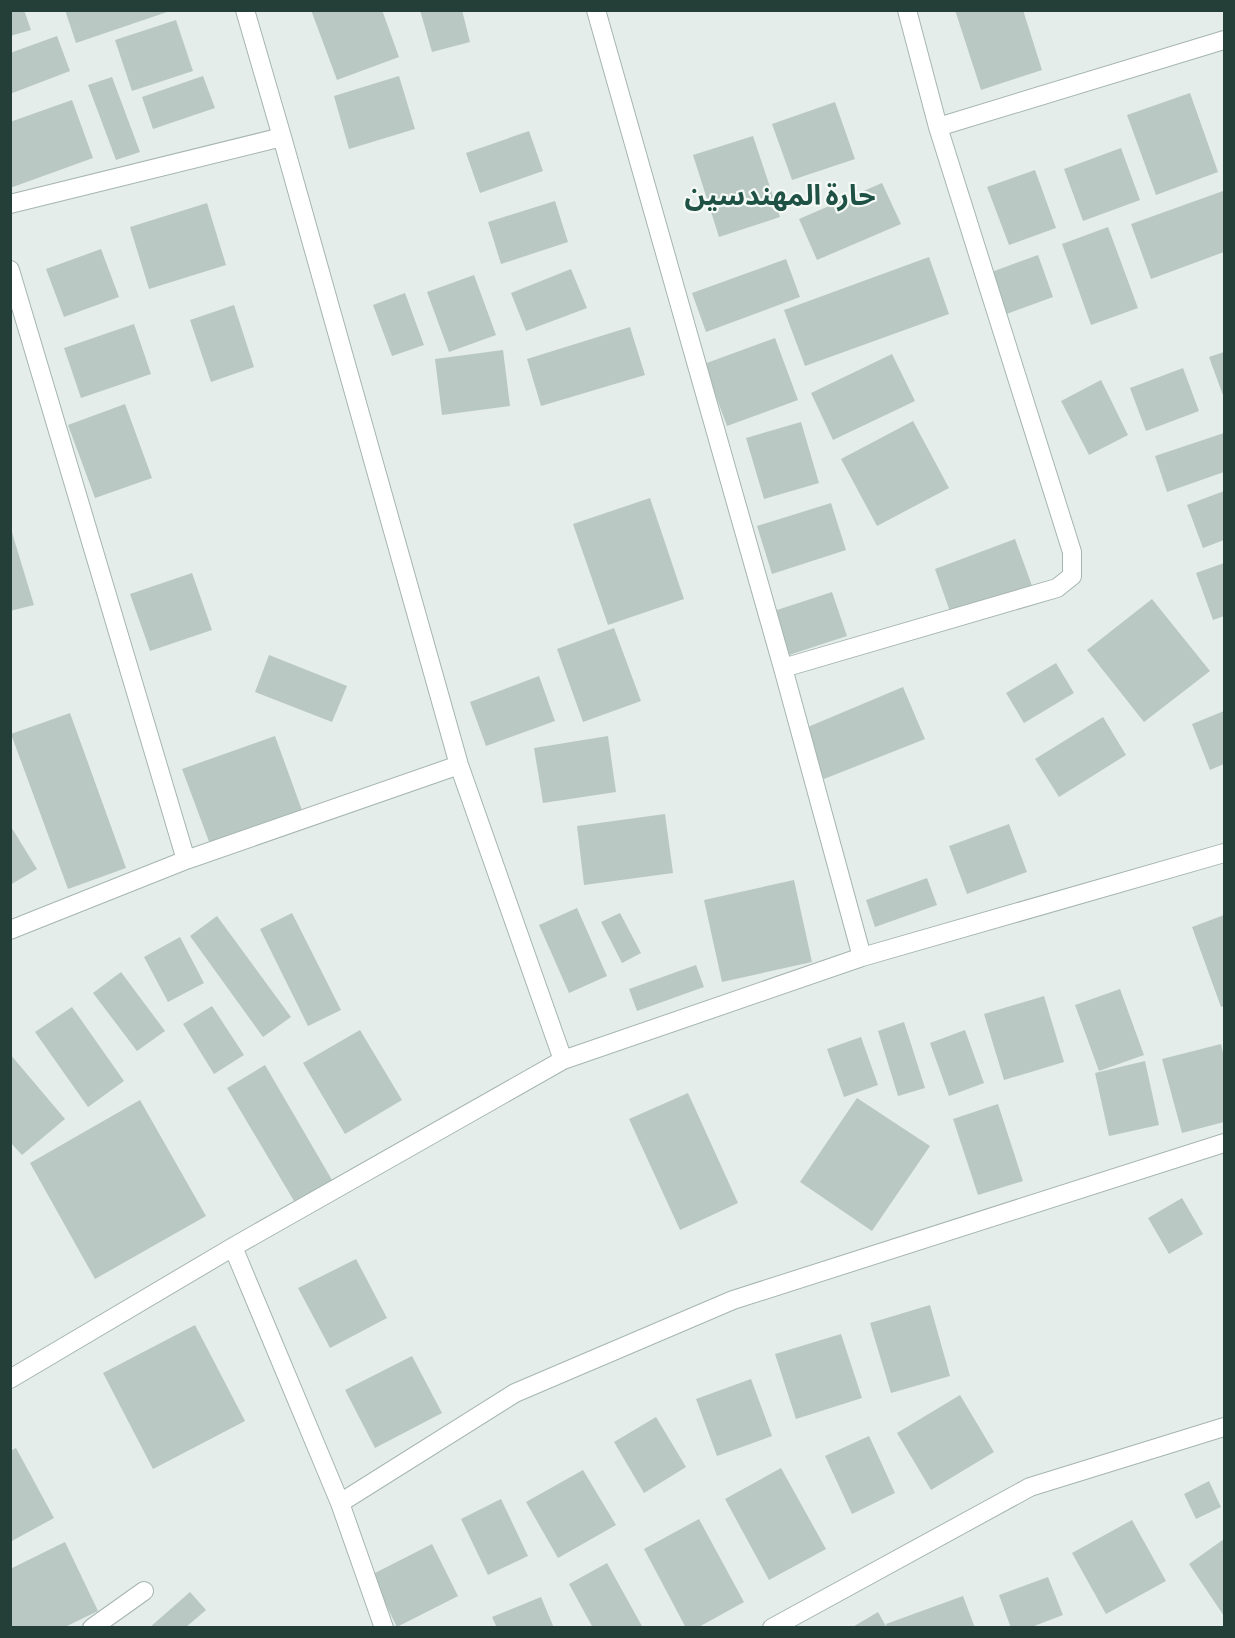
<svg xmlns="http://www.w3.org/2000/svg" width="1235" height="1638" viewBox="0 0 1235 1638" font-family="'Sofia Sans Condensed','Noto Sans Arabic',sans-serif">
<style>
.building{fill:#b9c8c2}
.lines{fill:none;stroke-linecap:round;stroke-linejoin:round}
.minor-casing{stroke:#a6b5b0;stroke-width:20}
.minor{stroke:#fff;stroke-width:18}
.labels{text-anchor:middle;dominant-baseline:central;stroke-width:4.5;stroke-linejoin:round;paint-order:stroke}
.district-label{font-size:28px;font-weight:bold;fill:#1f5245;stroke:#f5faf7}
</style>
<rect width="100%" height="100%" fill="#e4ede9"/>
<path class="building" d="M10,10H24L31,30L10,36Z
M65,10H170V11L76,43Z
M311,10H382L399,57L337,80Z
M420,10H462L470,42L432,52Z
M955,10H1023L1042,70L981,90Z
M176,20L193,71L132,91L115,40Z
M57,36L70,71L10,94V53Z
M203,76L215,108L153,129L142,97Z
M399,76L415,129L349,149L334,96Z
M112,77L140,152L116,160L88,85Z
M1190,93L1218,172L1156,195L1127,115Z
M72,100L93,158L10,188V122Z
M835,102L855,159L792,180L772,124Z
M529,131L543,171L480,193L466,153Z
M753,136L780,217L719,237L693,155Z
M1121,148L1140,200L1083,221L1064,169Z
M1035,170L1056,228L1009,245L987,187Z
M882,183L901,224L817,260L799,219Z
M1223,191L1224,196V252L1151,279L1131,224Z
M555,201L568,242L501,264L488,222Z
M207,203L226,265L149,289L130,227Z
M1108,227L1138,308L1091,325L1062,244Z
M101,249L119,297L64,317L46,269Z
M1038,255L1053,297L1004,315L989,273Z
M929,257L949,314L805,366L784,310Z
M786,259L800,297L706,332L692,293Z
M571,269L587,308L526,331L511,293Z
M474,275L496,335L449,352L427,292Z
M405,293L424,345L392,356L373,305Z
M234,305L254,367L211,382L190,320Z
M134,324L151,374L81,398L64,348Z
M630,327L645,375L541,406L527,359Z
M775,338L798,400L727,426L704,364Z
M503,350L510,406L442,415L435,359Z
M1224,352V398L1209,357Z
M892,354L915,401L833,440L811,393Z
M1183,368L1199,411L1146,431L1130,388Z
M1101,380L1128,435L1089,455L1061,401Z
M125,404L152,478L95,498L68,425Z
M913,421L949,488L877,526L841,459Z
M801,422L819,483L764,499L746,438Z
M1224,433V472L1167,492L1155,456Z
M1224,491V540L1203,548L1187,505Z
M650,498L684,599L608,625L573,524Z
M831,503L846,550L772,574L757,526Z
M10,526L34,605L10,611Z
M1015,539L1035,594L954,623L935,569Z
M1224,563V616L1213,620L1196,573Z
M192,573L212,630L150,651L130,594Z
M832,592L847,636L789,655L774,611Z
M1152,599L1210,671L1144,722L1087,650Z
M614,628L641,701L583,722L557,649Z
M269,655L347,686L332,722L255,692Z
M1056,663L1074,693L1024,723L1006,693Z
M539,676L555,721L486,746L470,702Z
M903,687L925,739L824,779L803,729Z
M1224,711V764L1210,770L1192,724Z
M70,713L126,868L68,889L11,734Z
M1103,717L1126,755L1059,797L1035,759Z
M275,736L303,813L211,847L182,769Z
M608,736L616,792L543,803L534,748Z
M665,814L673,873L584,885L577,826Z
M1009,824L1027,872L967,894L949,846Z
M10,825L37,869L10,885Z
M927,878L937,905L875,927L866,900Z
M794,880L812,962L722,982L704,900Z
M577,908L607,976L569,993L539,925Z
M292,913L341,1010L308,1026L260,929Z
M620,913L641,953L622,963L601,922Z
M1224,915V1006L1221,1007L1192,927Z
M217,916L291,1017L263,1037L190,936Z
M180,937L204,983L168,1002L144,957Z
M696,965L704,987L637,1011L629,989Z
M121,972L165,1031L137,1051L93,993Z
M1120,989L1144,1055L1099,1071L1075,1005Z
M1044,996L1064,1062L1004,1080L984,1014Z
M212,1006L244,1055L214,1074L183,1024Z
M72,1007L124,1081L88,1107L35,1032Z
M904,1022L925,1088L898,1096L878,1031Z
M360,1030L402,1100L345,1134L303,1063Z
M965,1030L984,1083L949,1096L930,1043Z
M861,1037L878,1085L844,1097L827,1049Z
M1221,1044L1224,1057V1122L1182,1133L1162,1059Z
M10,1054L65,1119L22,1155L10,1142Z
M1145,1061L1159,1125L1109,1136L1095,1073Z
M265,1065L332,1180L294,1201L227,1088Z
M688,1093L738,1203L680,1230L629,1119Z
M857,1098L930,1146L872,1231L800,1182Z
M140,1100L206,1216L95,1279L30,1163Z
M998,1104L1023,1181L978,1195L953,1119Z
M1182,1198L1203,1234L1169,1254L1148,1218Z
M356,1259L387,1318L330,1348L298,1288Z
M930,1305L950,1376L891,1393L870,1323Z
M195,1325L245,1421L153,1469L103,1373Z
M841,1334L862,1398L796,1419L775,1354Z
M412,1356L442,1413L375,1448L345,1390Z
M751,1379L772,1436L717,1456L696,1399Z
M960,1395L994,1452L931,1490L897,1433Z
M656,1417L686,1467L644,1493L614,1442Z
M869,1436L895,1493L852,1514L825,1456Z
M16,1448L54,1518L10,1542V1451Z
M781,1468L826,1549L769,1580L725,1499Z
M583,1470L616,1525L558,1558L526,1502Z
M1209,1481L1221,1507L1196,1519L1184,1494Z
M501,1499L528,1556L488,1575L461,1519Z
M699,1519L744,1602L697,1628H686L644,1549Z
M1132,1520L1166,1581L1106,1614L1072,1553Z
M1224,1539V1616L1189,1564Z
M65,1542L98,1611L63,1628H10V1569Z
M432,1544L458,1596L397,1627L371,1575Z
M607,1563L643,1628H593L569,1584Z
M1048,1577L1063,1615L1029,1628H1011L999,1595Z
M190,1592L206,1610L185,1628H149Z
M963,1596L975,1628H887L886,1624Z
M541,1597L554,1628H497L492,1617Z
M878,1612L887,1628H851Z"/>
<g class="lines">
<g class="minor-casing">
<path id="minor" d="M245,10L282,137L459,765L563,1060
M596,10L783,668L862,957
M938,127L1224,40
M10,204L282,137
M10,270L186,860
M783,668L1057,588L1072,576V552L938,127L907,10
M10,930L186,860L459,765
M233,1247L340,1503L384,1628
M10,1379L233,1247L563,1060L862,957L1224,853
M340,1503L515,1393L733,1300L1224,1143
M92,1628L144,1591
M772,1628L1030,1487L1224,1427"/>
</g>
<use href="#minor" class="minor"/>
</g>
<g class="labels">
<g class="district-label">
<text x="780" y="196">حارة المهندسين</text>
</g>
</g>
<rect width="1235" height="1638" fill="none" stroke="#233f38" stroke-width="24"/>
</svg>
